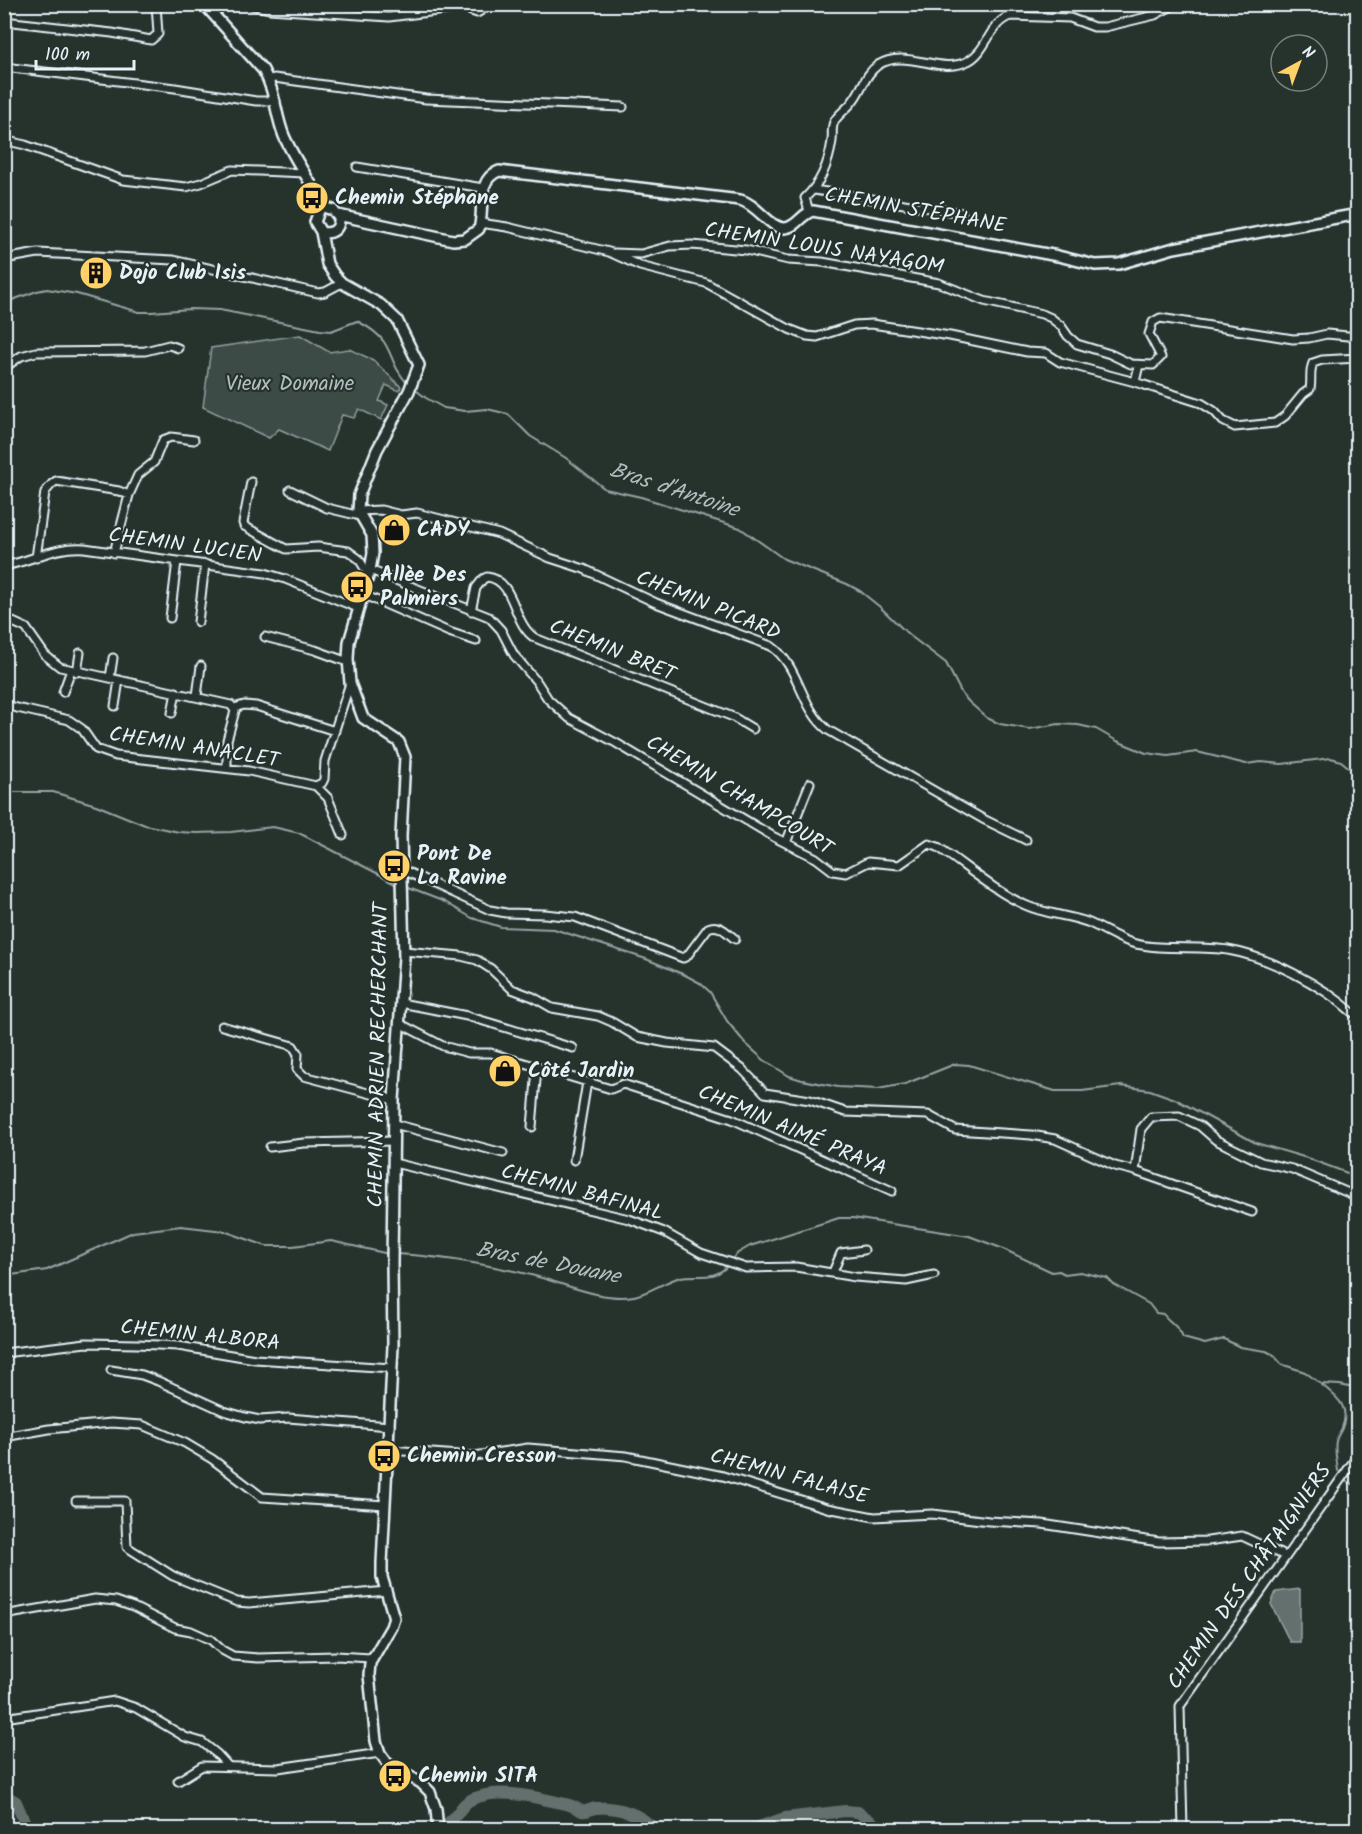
<svg xmlns="http://www.w3.org/2000/svg" width="1362" height="1834" viewBox="0 0 1362 1834" font-family="Kalam,sans-serif">
<style>
.green{fill:#3e4b47;stroke:#939ea0;stroke-width:1.5}
.water{fill:#636f6d;stroke:#98a3a5;stroke-width:1.5}
.lines{fill:none;stroke-linecap:round;stroke-linejoin:round}
.stream{stroke:#98a3a5;stroke-width:2}
.river{stroke:#636f6d;stroke-width:12}
.minor-casing{stroke:#e8f1f8;stroke-width:11}
.major-casing{stroke:#e8f1f8;stroke-width:14}
.minor{stroke:#26332d;stroke-width:7}
.major{stroke:#26332d;stroke-width:9}
.labels{text-anchor:middle;dominant-baseline:central;stroke-width:4.5;stroke-linejoin:round;paint-order:stroke}
.poi-label{font-size:21px;font-weight:bold;fill:#e8f1f8;stroke:#26332d;text-anchor:start}
.street-label{font-size:21px;fill:#e8f1f8;stroke:#26332d}
.park-label{font-size:21px;fill:#b5bfc3;stroke:#26332d}
.water-label{font-size:22px;font-style:italic;fill:#b3bdc0;stroke:#26332d}
</style>
<rect width="100%" height="100%" fill="#26332d"/>
<filter id="ink" filterUnits="userSpaceOnUse"><feTurbulence type="fractalNoise" baseFrequency=".0167" numOctaves="2"/><feDisplacementMap in="SourceGraphic" scale="12" xChannelSelector="R" yChannelSelector="G"/><feConvolveMatrix kernelMatrix="1 2 1 2 8 2 1 2 1" color-interpolation-filters="sRGB"/></filter>
<g filter="url(#ink)">
<path class="green" d="M300,335L329,352L349,349L373,360L401,387L399,391L386,385L379,401L388,405L381,420L359,409L354,418L342,415L328,451L279,429L269,438L203,407L211,348Z"/>
<path class="water" d="M1300,1589V1642H1290L1271,1604L1276,1592Z"/>
<g class="lines">
<path class="stream" d="M4,303L37,291L47,289L77,294L139,312H152L190,309L220,310L320,330L331,331L357,321C367,326 378,333 384,342C394,358 393,368 408,384
M412,387L426,398L444,408L465,411L487,409L508,414L530,436L566,458L605,489L641,497L740,528L784,559L847,584L860,591L880,607L909,635L946,663L962,694L969,702L987,718L1000,724L1029,729L1059,724L1078,725L1096,729L1117,741L1146,753L1168,756L1197,752L1246,764L1261,762L1282,764L1331,758L1341,761L1358,775
M4,792H53L96,805L145,825L179,832L196,833L231,832L273,827L299,833L398,884
M406,887L445,902L472,918L501,927L554,929L646,959L685,975L700,983L710,992L727,1021L745,1043L764,1060L789,1076L802,1080L838,1087L878,1089L905,1084L955,1064L969,1065L1055,1091H1082L1121,1086L1150,1090L1175,1099L1256,1143L1307,1158L1358,1177
M395,1254C439,1256 484,1264 527,1274C559,1281 600,1302 634,1296C650,1293 665,1281 681,1277C699,1274 715,1281 728,1265
M731,1260L738,1253L750,1246L839,1218H853L969,1236L1001,1248L1052,1272L1059,1271L1065,1274L1080,1272L1107,1278L1113,1284L1149,1304L1156,1313L1163,1314C1171,1324 1178,1325 1183,1338L1205,1344L1224,1339L1240,1347L1266,1351L1274,1355L1281,1364L1305,1372L1321,1384L1340,1385L1358,1389
M4,1276L47,1270L133,1232L181,1226L224,1231L266,1246H293L331,1241L389,1254
M1321,1384C1336,1397 1351,1406 1342,1428C1340,1433 1337,1436 1336,1441C1334,1451 1337,1461 1338,1471
M1345,1481L1358,1486"/>
<path class="river" d="M4,1802L11,1799L16,1802L28,1830
M430,1830C436,1827 442,1827 447,1824C463,1812 459,1801 482,1796C506,1789 545,1799 569,1805C574,1806 577,1809 582,1811C587,1812 591,1809 595,1808C616,1806 641,1813 654,1830
M750,1830L785,1818L845,1811L858,1812L883,1830"/>
<g class="minor-casing">
<path id="minor" d="M246,4L269,9L389,17L470,7
M471,5V11L477,13L482,10V4
M4,21L112,33L151,40L158,34L156,4
M4,67L175,88L256,101H276
M269,80L274,78L426,99L623,107
M4,140L25,145L123,180L186,187L201,183L232,170L305,173
M357,167L483,188
M814,190L962,213
M809,211L805,198C821,183 829,162 832,141C833,135 831,128 834,122C837,115 847,109 852,102C862,90 865,74 878,65C906,47 940,76 968,61C987,52 990,21 1011,16L1070,18L1094,27H1105L1155,15L1176,4
M480,223L507,227L609,252L640,266L706,283L789,329L807,336L817,337L854,325L872,324L950,336L1027,352L1046,353L1060,362L1135,382L1201,403L1214,411L1223,421L1235,427L1275,423L1285,416L1303,394L1310,389C1312,380 1309,372 1313,363L1322,360L1358,358
M614,253L641,254L670,246L692,245L746,250L788,260L822,262L939,283L984,301L1042,314L1051,318L1061,326L1068,336L1077,344L1110,354L1131,364L1153,365L1161,357L1149,334L1153,322L1160,318L1293,339L1309,338L1327,334L1358,337
M4,259L38,253L173,260L318,293L325,292L342,283
M4,368L21,356L36,352L145,351L169,345L178,348
M1135,382L1139,365
M251,482L243,523L244,526L286,549L318,547L348,551L359,559L368,574
M290,490L327,508L360,516
M358,511L381,510L401,515L417,513L499,534L550,558L584,569L656,603L771,646C800,666 800,708 828,730L983,819L1026,840
M114,553L129,495L138,475L154,462L163,440L171,437L194,440
M36,558L45,492L52,484L56,481L119,491L129,495
M4,566C33,561 53,546 84,548L265,573L285,579L358,608
M370,570L489,617L501,630L514,655L537,682L548,699L569,718L616,743L774,837L816,858L833,871L846,873L868,862L899,865L929,844L938,847C966,866 994,891 1025,905C1045,914 1067,915 1087,922C1102,928 1116,938 1132,943C1161,951 1198,945 1228,950C1269,957 1322,985 1353,1013L1358,1015
M362,594L449,632L476,641
M471,611L476,588L483,579L487,577C516,580 512,624 535,638L733,717L753,729
M4,618L26,628L45,655L60,667L231,705L235,711L227,740V768
M170,618L177,561
M198,622L205,564
M265,637L315,650L348,662
M77,672L80,653
M110,678L113,658
M63,692L71,670
M197,696L201,666
M4,705L69,720L82,729L96,749L116,756L249,771L316,786L322,783L324,779L325,761L350,683
M115,706L119,680
M234,708L244,705L256,706L335,731
M172,713L176,692
M316,786L328,798L343,835
M786,843L810,783
M401,869L490,910L506,913L545,914L575,917L683,958L687,956L708,928C719,923 726,932 735,939
M404,951L461,956L477,960L491,969L512,989L533,997L552,1008L598,1016L612,1022L637,1037L667,1043L714,1048L742,1069L765,1093L810,1100L845,1112L928,1115L955,1130L1031,1135L1055,1139L1115,1166L1135,1171L1141,1129L1151,1117L1179,1116L1200,1126L1216,1140L1261,1162L1292,1169L1358,1197
M401,1003L467,1016L573,1048
M399,1023L443,1046L469,1053H491L611,1089L623,1084L732,1119L892,1191
M222,1026L293,1046L298,1054L297,1069L304,1076L394,1100
M394,1124L503,1153
M532,1127L537,1068
M270,1147L304,1143L394,1141
M574,1160L587,1082
M394,1163L629,1219L664,1232L701,1253L746,1268L796,1267L855,1277L906,1281L934,1275
M1135,1171L1252,1212
M833,1272L841,1253L864,1250
M4,1353L86,1343L137,1344L178,1346L255,1359L392,1368
M111,1370L142,1375L158,1381L224,1411L245,1417L260,1420L288,1418L390,1426
M4,1437L49,1429L111,1423L142,1425L185,1443L212,1459L262,1497L385,1505
M389,1450L474,1456L528,1448L626,1456L723,1476L827,1508L874,1517L932,1514L989,1521L1042,1524L1159,1542L1208,1541L1242,1536L1285,1556
M76,1501H125L127,1547L173,1576L237,1602L249,1603L387,1591
M4,1615L95,1599L116,1601L133,1607L175,1628L191,1631L211,1640L222,1650L233,1656L258,1658L336,1656L371,1658
M4,1718L115,1701L136,1708L185,1737L202,1742L217,1754L228,1766
M178,1781L202,1766L278,1768L380,1753
M1183,1830L1180,1706L1358,1455"/>
</g>
<g class="major-casing">
<path id="major" d="M204,4L263,70C276,92 275,114 284,136C294,159 313,187 326,208L333,210L339,218C340,229 332,235 321,232
M317,193L319,211L315,222L321,232L327,264L335,276L342,283L381,305L397,320L419,365L409,391L377,450L359,495L358,511L372,535L373,553L370,570L349,642L348,659L350,683L363,718L399,742L405,757L401,836L404,957L394,1100L392,1263L393,1346L382,1563V1577L394,1618L391,1627L370,1663L369,1675L376,1741L380,1753L388,1764L421,1783L430,1792L436,1809L438,1830
M338,215L453,240L465,239L479,229C485,210 475,180 499,171L740,200C757,204 770,229 785,228C797,227 802,213 813,211L1058,256L1095,265L1119,264L1174,248L1358,214"/>
</g>
<use href="#minor" class="minor"/>
<use href="#major" class="major"/>
</g>
</g>
<defs>
<g id="bus-disc" transform="scale(1.725)"><circle r="9.5" fill="#ffd166" stroke="#26332d"/><path d="M-5-6H5V4H4V6H2V4H-2V6H-4V4H-5ZM-3.5-4V0h7V-4ZM-3.5 1.2v1.5H-2V1.2ZM2 1.2v1.5H3.5V1.2Z" fill="#111"/></g>
<g id="building-disc" transform="scale(1.725)"><circle r="9.5" fill="#ffd166" stroke="#26332d"/><path d="M-4-6H4V6H1V3H-1V6H-4ZM-2.5-4.3h1.7v1.8h-1.7ZM.8-4.3h1.7v1.8H.8ZM-2.5-1h1.7V.8h-1.7ZM.8-1h1.7V.8H.8Z" fill="#111"/></g>
<g id="shop-disc" transform="scale(1.725)"><circle r="9.5" fill="#ffd166" stroke="#26332d"/><path d="M-5-2.5h2.3a2.7 3.5 0 0 1 5.4 0H5L5.5 6h-11ZM-1.5-2.5h3a1.5 2.3 0 0 0-3 0Z" fill="#111"/></g>
</defs>
<g fill-rule="evenodd">
<use href="#bus-disc" x="312" y="198"/>
<use href="#building-disc" x="96" y="273"/>
<use href="#shop-disc" x="394" y="530"/>
<use href="#bus-disc" x="357" y="587"/>
<use href="#bus-disc" x="394" y="866"/>
<use href="#shop-disc" x="505" y="1071"/>
<use href="#bus-disc" x="384" y="1456"/>
<use href="#bus-disc" x="395" y="1776"/>
</g>
<g class="labels">
<g class="poi-label">
<text x="335" y="198">Chemin Stéphane</text>
<text x="119" y="273">Dojo Club Isis</text>
<text x="417" y="530">CADY</text>
<text x="380" y="575">Allèe Des<tspan x="380" dy="24">Palmiers</tspan></text>
<text x="417" y="854">Pont De<tspan x="417" dy="24">La Ravine</tspan></text>
<text x="528" y="1071">Côté Jardin</text>
<text x="407" y="1456">Chemin Cresson</text>
<text x="418" y="1776">Chemin SITA</text>
</g>
<g class="street-label">
<text transform="translate(915 211) rotate(10)">CHEMIN STÉPHANE</text>
<text transform="translate(824 249) rotate(9)">CHEMIN LOUIS NAYAGOM</text>
<text transform="translate(185 546) rotate(8)">CHEMIN LUCIEN</text>
<text transform="translate(708 606) rotate(22)">CHEMIN PICARD</text>
<text transform="translate(612 651) rotate(22)">CHEMIN BRET</text>
<text transform="translate(194 748) rotate(9)">CHEMIN ANACLET</text>
<text transform="translate(739 796) rotate(31)">CHEMIN CHAMPCOURT</text>
<text transform="translate(379 1055) rotate(-89)">CHEMIN ADRIEN RECHERCHANT</text>
<text transform="translate(792 1131) rotate(23)">CHEMIN AIMÉ PRAYA</text>
<text transform="translate(582 1193) rotate(15)">CHEMIN BAFINAL</text>
<text transform="translate(200 1336) rotate(6)">CHEMIN ALBORA</text>
<text transform="translate(789 1477) rotate(15)">CHEMIN FALAISE</text>
<text transform="translate(1250 1577) rotate(-55)">CHEMIN DES CHÂTAIGNIERS</text>
</g>
<g class="park-label">
<text x="290" y="384">Vieux Domaine</text>
</g>
<g class="water-label">
<text transform="translate(674 491) rotate(18)">Bras d'Antoine</text>
<text transform="translate(548 1264) rotate(11)">Bras de Douane</text>
</g>
</g>
<rect width="1362" height="1834" fill="none" stroke="#26332d" stroke-width="24"/>
<rect x="12" y="12" width="1338" height="1810" fill="none" stroke="#e8f1f8" stroke-width="2" filter="url(#ink)"/>
<g transform="translate(1299 63) rotate(41)"><circle r="28" fill="#26332d" stroke="#747f7e" stroke-width="1.5"/>
<path d="M0-4.5L10 22L0 15L-10 22Z" fill="#ffd166"/>
<text y="-9" font-size="16" font-weight="bold" text-anchor="middle" fill="#e8f1f8">N</text>
</g>
<path d="M36 60v9h98v-9" fill="none" stroke="#e8f1f8" stroke-width="3"/>
<text x="45" y="60" font-size="18" fill="#e8f1f8" stroke="#26332d" stroke-width="4.5" paint-order="stroke">100 m</text>
</svg>
